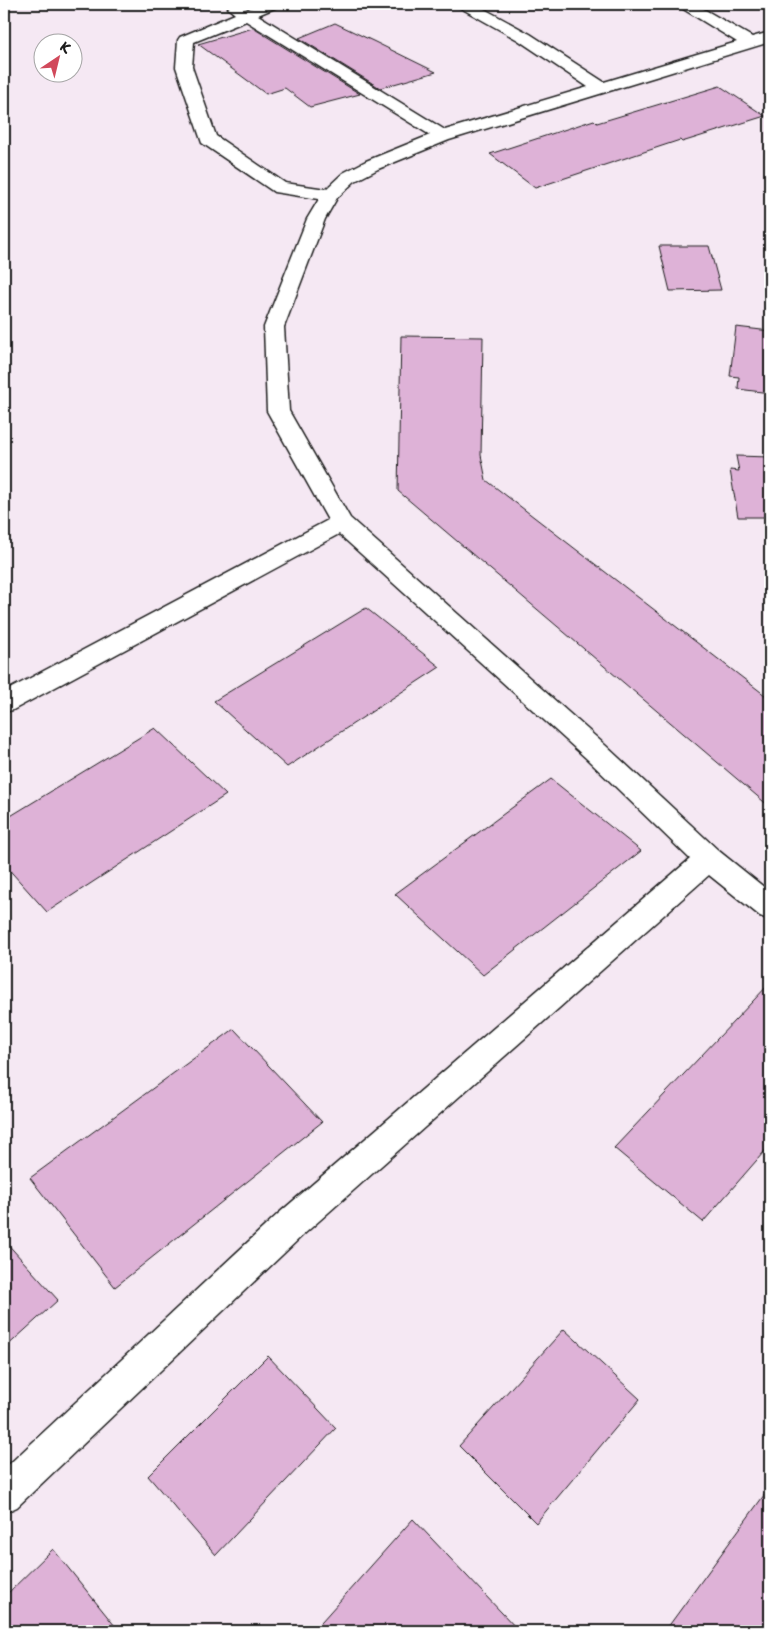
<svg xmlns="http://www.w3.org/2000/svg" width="774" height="1635" viewBox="0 0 774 1635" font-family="'Shantell Sans',sans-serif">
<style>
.building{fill:#deb2d7;stroke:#1c1c1c}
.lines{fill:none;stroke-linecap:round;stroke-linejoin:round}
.minor-casing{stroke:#1c1c1c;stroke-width:3}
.minor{fill:#fff;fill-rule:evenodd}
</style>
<rect width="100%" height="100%" fill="#f5e8f3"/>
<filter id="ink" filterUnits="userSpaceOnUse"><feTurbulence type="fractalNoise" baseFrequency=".02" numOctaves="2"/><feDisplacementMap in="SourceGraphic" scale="10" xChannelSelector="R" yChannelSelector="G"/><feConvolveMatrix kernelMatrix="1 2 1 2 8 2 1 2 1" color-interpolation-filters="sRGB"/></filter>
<g filter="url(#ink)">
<path class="building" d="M335,23L375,42L436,72L380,88L299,38Z
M253,28L360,94L310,107L285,88L266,94L198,44Z
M720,86L765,116L682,142L680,140L535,188L490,154L594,120L597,123Z
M659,246H709L721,290L670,291Z
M736,327L770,331V393L738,389L739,377L730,376Z
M401,336L483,337L481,455L486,480L770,699V807L398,491Z
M736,456L770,457V517H738L730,470L739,471Z
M366,608L440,667L287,767L214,701Z
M155,728L226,795L47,912L4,864V820Z
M551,779L641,851L483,975L395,894Z
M770,983V1145L703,1222L614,1148Z
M234,1029L322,1122L115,1287L30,1178Z
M4,1240L58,1300L4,1349Z
M564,1329L640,1399L536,1523L459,1446Z
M268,1356L336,1428L216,1555L148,1476Z
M770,1487V1631H665Z
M413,1519L519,1631H313Z
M53,1549L119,1631H4V1597Z"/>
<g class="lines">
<g class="minor-casing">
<path id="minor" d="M237,4L248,9L259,4H279L277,7L258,15L445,130L588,87L518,40L459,7L457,4H475L530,34L604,82L737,42L680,7L678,4H695L752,37L770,32V42L449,140L378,169L355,181L337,198L325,219L284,327L289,411L350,518L605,745L719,851L770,892V920L760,916L709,875L302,1236L17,1507L4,1513V1469L278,1214L690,859L587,759L339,534L13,710L4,712V692L328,520L267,411L264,327L307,219L319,199L274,192L202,143L176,67L178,40L180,37L235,14L228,8L231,5ZM246,21L430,135L366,161L343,173L326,189L285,183L216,136L192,67L194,42Z"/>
</g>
<use href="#minor" class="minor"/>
</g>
</g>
<rect width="774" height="1635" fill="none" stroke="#fff" stroke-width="20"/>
<rect x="10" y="10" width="754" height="1615" fill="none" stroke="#1c1c1c" stroke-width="2" filter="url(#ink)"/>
<g transform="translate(58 58) rotate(35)"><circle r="24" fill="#ffffff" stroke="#a4a4a4"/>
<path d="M0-4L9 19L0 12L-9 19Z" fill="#d1495b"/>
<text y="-8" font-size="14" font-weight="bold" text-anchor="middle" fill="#1c1c1c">K</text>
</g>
</svg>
